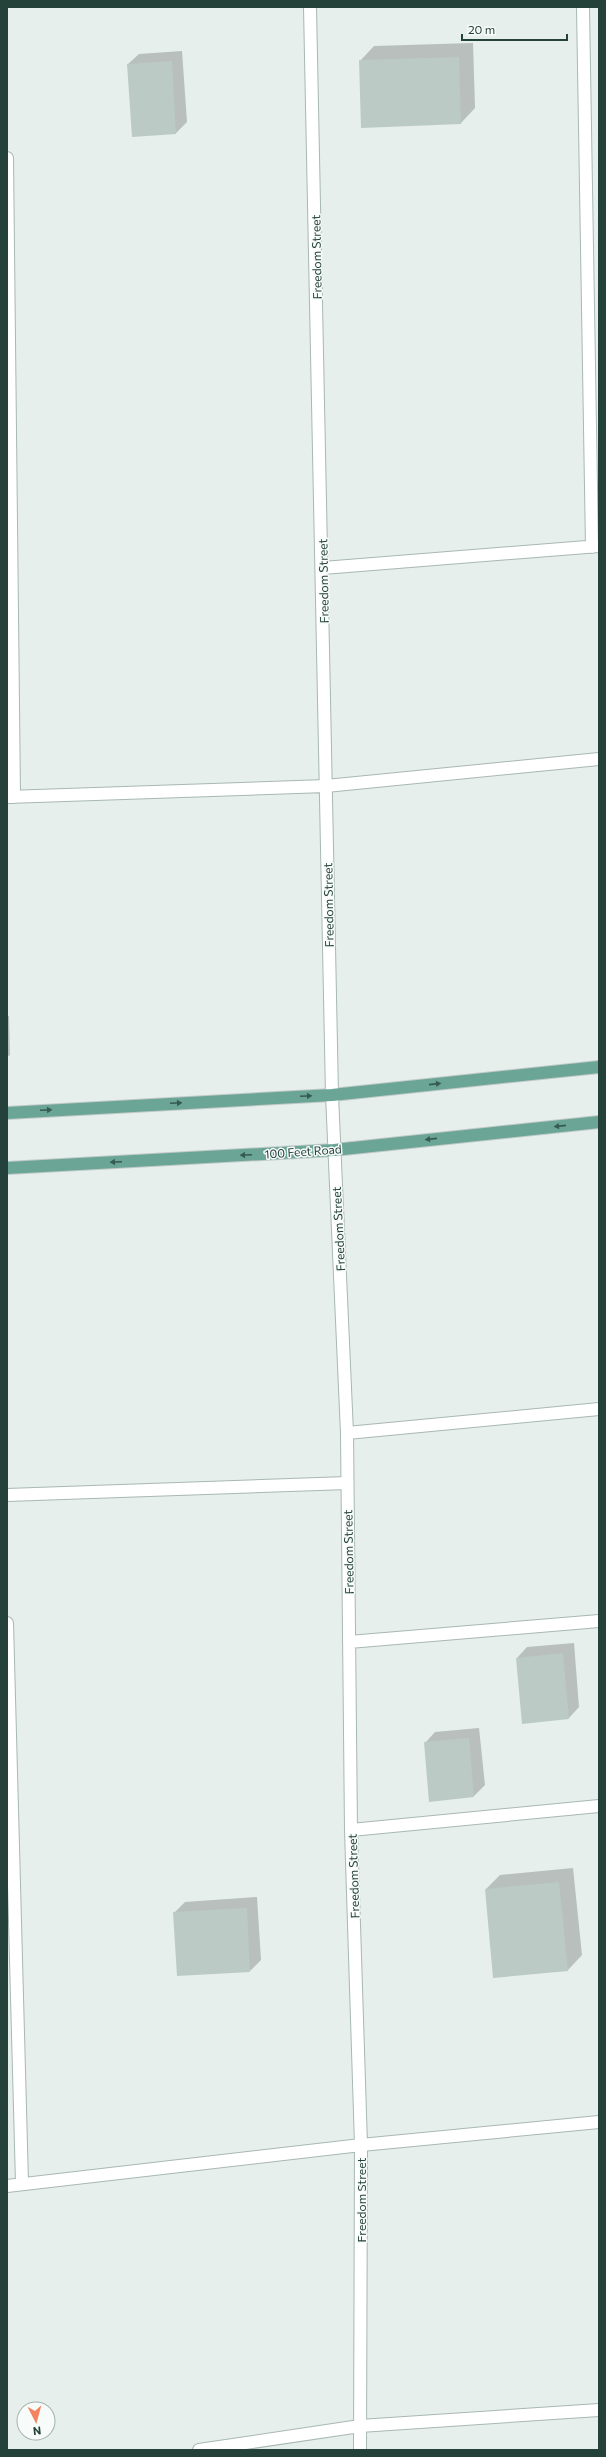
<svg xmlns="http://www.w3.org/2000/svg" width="606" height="2457" viewBox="0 0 606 2457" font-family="Commissioner,sans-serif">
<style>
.shadow{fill:#0003}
.building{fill:#bbcac4}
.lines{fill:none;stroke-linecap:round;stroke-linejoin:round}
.minor-casing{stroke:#a8b8b2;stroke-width:14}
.major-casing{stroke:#c2cac8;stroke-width:14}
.minor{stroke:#fff;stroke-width:12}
.major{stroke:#6aa596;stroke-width:12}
.oneway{fill:#365b51}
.labels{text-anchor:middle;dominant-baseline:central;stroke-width:3;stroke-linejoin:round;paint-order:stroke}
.street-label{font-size:12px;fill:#24423a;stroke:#f7fbf9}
</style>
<rect width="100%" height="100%" fill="#e6efeb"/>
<path class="shadow" d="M473,43L475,108L461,123L360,61L374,46Z
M182,51L187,122L176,133L133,136L128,64L139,54Z
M7,1016H9L10,1055L7,1057Z
M574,1643L579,1707L569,1718L517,1658L527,1647Z
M479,1728L485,1785L474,1796L425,1743L435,1732Z
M573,1868L582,1955L568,1970L486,1889L500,1875Z
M257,1897L261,1960L250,1971L178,1975L174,1913L185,1902Z"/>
<path class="building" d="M459,57L461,124L361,128L359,60Z
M172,61L176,134L132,137L127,64Z
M563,1653L569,1719L522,1724L516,1658Z
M469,1738L474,1797L429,1802L424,1742Z
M559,1882L568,1971L493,1978L485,1889Z
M247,1908L250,1972L177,1976L173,1912Z"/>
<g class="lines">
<g class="minor-casing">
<path id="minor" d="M310,7L332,1095L347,1433L351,1830L361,2145L360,2450
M583,7L592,547
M7,158L14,797
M323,568L599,546
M7,797L326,786L599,759
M347,1433L599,1409
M7,1495L347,1483
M7,1623L22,2183
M349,1642L599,1621
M351,1830L599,1806
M7,2186L361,2145L599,2122
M199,2450L360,2426L599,2410"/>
</g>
<g class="major-casing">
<path id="major" d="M7,1113L332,1095L599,1067
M7,1168L334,1150L599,1122"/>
</g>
<use href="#minor" class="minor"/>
<use href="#major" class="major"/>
</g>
<defs><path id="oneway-solid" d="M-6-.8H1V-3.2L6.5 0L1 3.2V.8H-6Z"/></defs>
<g class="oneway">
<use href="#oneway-solid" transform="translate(435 1084) rotate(-6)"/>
<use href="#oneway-solid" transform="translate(306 1096) rotate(-3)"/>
<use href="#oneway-solid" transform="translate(176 1103) rotate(-3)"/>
<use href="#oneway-solid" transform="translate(46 1110) rotate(-3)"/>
<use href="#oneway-solid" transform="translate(560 1126) rotate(174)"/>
<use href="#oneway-solid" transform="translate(431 1139) rotate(174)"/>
<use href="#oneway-solid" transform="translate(246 1155) rotate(177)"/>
<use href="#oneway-solid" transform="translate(116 1162) rotate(177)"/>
</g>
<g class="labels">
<g class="street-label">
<text transform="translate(316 257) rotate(-91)">Freedom Street</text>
<text transform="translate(323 581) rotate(-91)">Freedom Street</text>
<text transform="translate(328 905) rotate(-91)">Freedom Street</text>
<text transform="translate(303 1151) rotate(-4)">100 Feet Road</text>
<text transform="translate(338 1229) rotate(-93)">Freedom Street</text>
<text transform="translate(348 1552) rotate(-91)">Freedom Street</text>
<text transform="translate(353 1876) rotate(-92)">Freedom Street</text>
<text transform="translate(361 2200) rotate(-90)">Freedom Street</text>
</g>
</g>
<rect width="606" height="2457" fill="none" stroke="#24423a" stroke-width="16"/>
<g transform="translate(36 2421) rotate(174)"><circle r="19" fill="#f7fbf9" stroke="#a3b1ad"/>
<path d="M0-3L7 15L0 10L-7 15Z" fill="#f4845f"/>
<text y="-6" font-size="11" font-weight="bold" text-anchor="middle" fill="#24423a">N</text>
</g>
<path d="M462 34v6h105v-6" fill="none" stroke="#24423a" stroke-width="2"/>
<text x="468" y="34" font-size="12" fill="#24423a" stroke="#f7fbf9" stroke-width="3" paint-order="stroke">20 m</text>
</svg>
